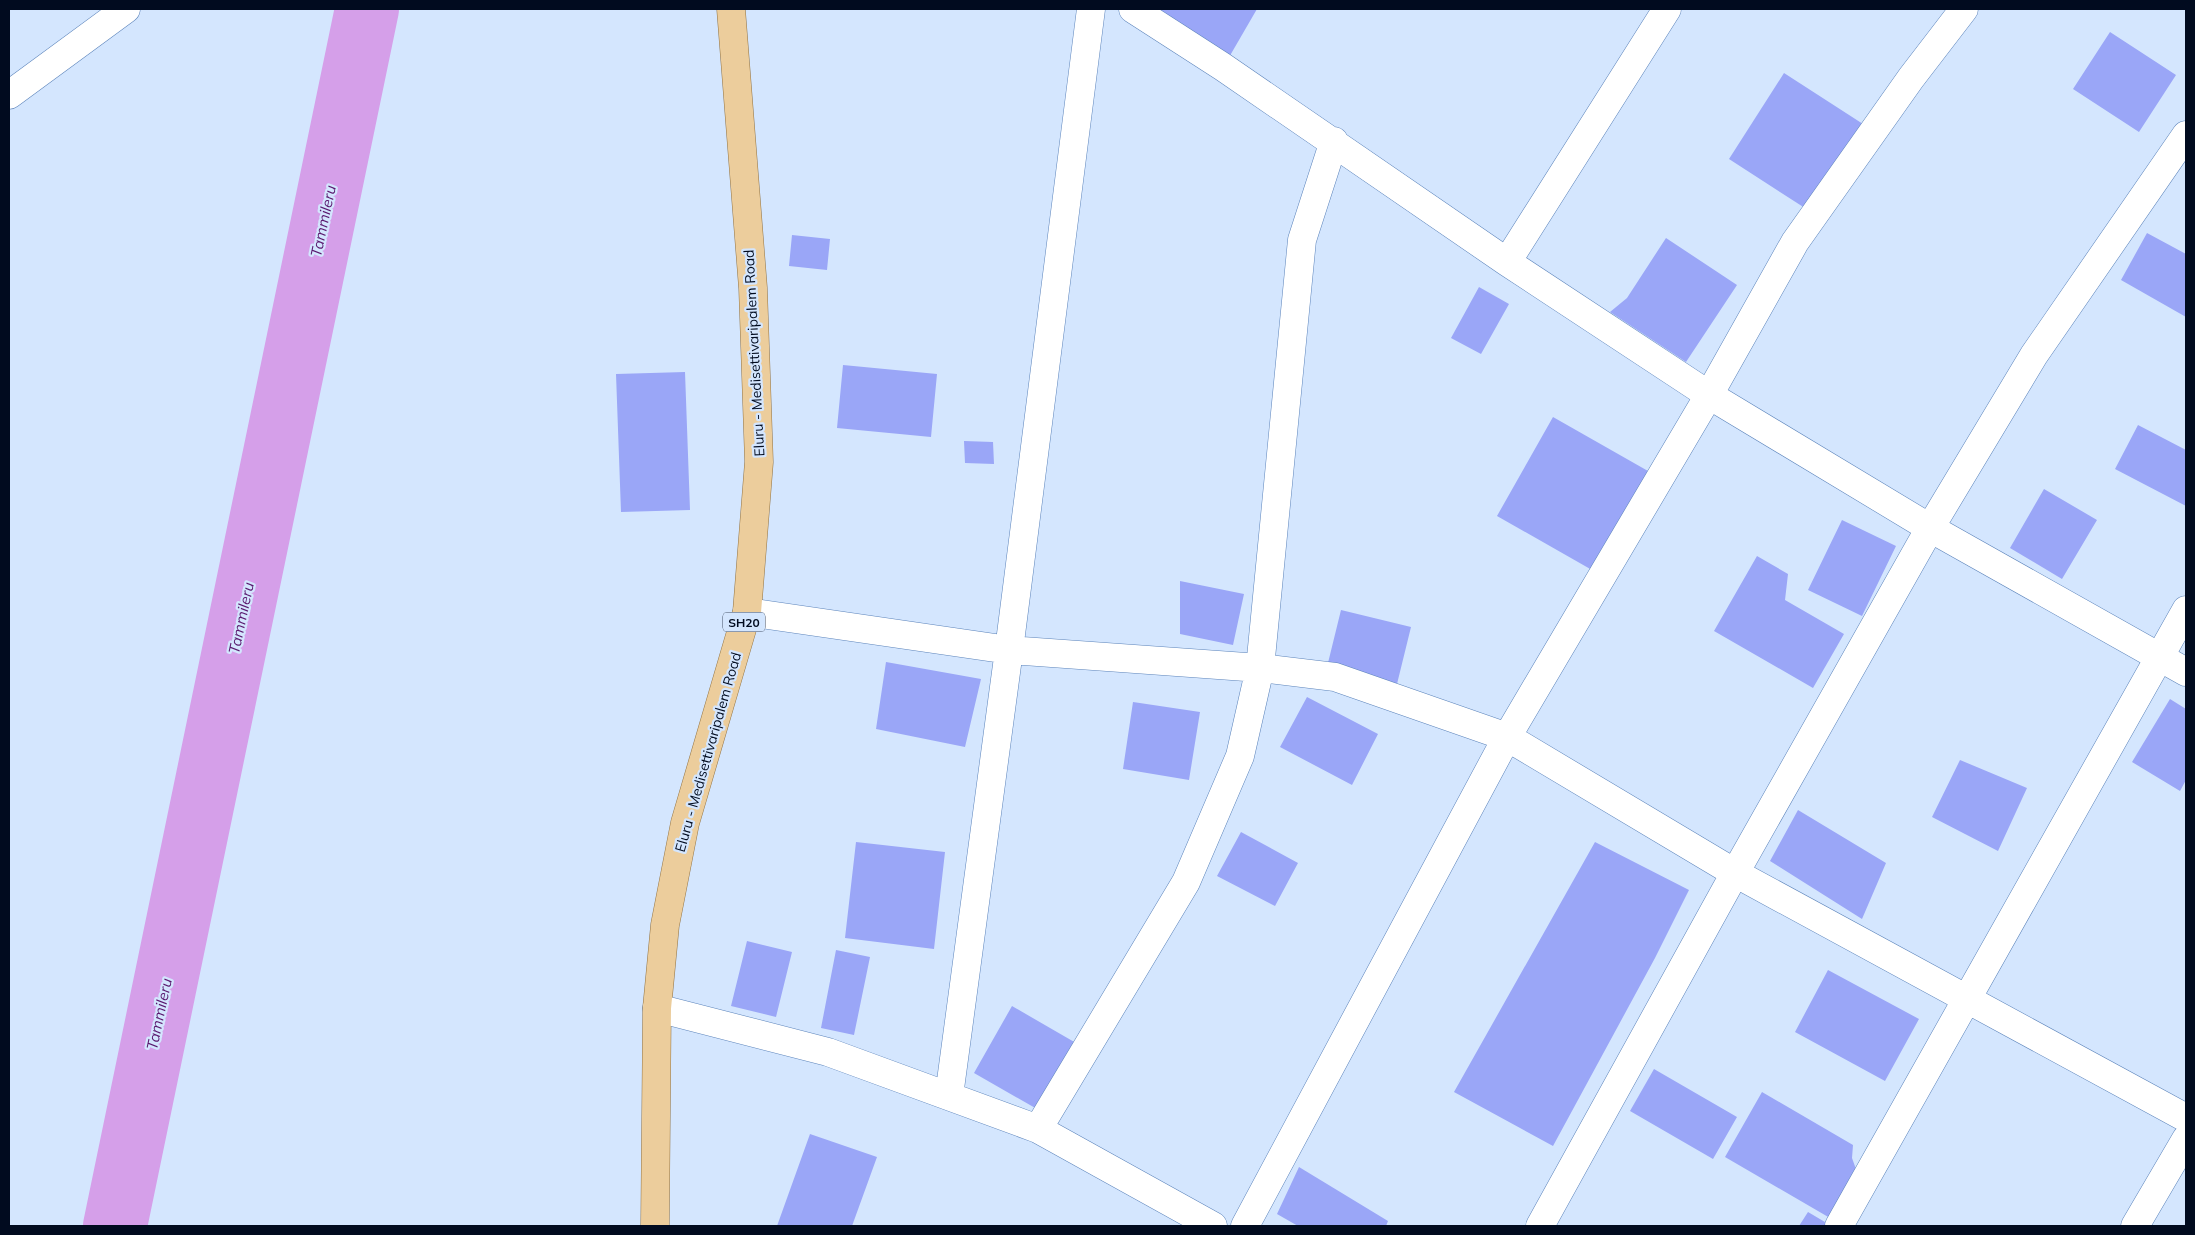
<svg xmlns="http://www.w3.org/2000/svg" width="2195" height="1235" viewBox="0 0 2195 1235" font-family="Mulish,sans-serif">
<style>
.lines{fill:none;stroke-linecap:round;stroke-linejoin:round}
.river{stroke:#d59fe9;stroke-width:64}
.building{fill:#9aa6f7}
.street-casing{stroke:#5c84bb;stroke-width:29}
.primary-casing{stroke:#927445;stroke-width:29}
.street{stroke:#fff;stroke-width:28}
.primary{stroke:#eccd9c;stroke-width:28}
.labels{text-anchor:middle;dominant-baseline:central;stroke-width:4.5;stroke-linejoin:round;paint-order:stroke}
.shield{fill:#d4e6fe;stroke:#404d62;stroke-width:1}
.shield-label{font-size:12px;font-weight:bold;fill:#010b1f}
.street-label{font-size:14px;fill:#010b1f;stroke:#d4e6fe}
.water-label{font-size:15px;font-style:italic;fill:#59176d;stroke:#d4e6fe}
</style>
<rect width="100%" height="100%" fill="#d4e6fe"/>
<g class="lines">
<path class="river" d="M115,1226L367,9"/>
</g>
<path class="building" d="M1142,9H1257L1228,59Z
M2110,32L2176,75L2139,132L2073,89Z
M1784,73L1863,124L1808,210L1729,159Z
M2147,233L2186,254V317L2121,280Z
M792,235L830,239L827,270L789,266Z
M1666,238L1737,285L1686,362L1610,312L1627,298Z
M1479,287L1509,304L1481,354L1451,338Z
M843,365L937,374L931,437L837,428Z
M685,372L690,510L621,512L616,374Z
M1553,417L1648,471L1592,570L1497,516Z
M2138,425L2186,450V506L2115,469Z
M964,441L993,442L994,464L965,463Z
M2044,489L2097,520L2062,579L2010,548Z
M1842,520L1896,546L1862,616L1808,590Z
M1757,556L1788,574L1785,600L1844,634L1813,688L1714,631Z
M1180,581L1244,594L1233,645L1180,634Z
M1341,610L1411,627L1397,684L1327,667Z
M886,662L981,679L965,747L876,729Z
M1307,697L1378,734L1352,785L1280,747Z
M2170,699L2186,709V780L2180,791L2132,762Z
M1133,702L1200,712L1189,780L1123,769Z
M1960,760L2027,788L1998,851L1932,817Z
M1798,810L1886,863L1862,919L1770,861Z
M1241,832L1298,863L1275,906L1217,876Z
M856,842L945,852L934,949L845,938Z
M1595,842L1689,890L1655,958L1553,1146L1454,1092Z
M747,941L792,952L776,1017L731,1006Z
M836,950L870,957L854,1035L821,1028Z
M1828,970L1919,1019L1885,1081L1795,1032Z
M1012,1006L1076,1043L1037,1109L974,1073Z
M1654,1069L1737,1117L1713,1159L1630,1111Z
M1762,1092L1853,1145L1852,1158L1857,1172L1830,1218L1725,1157Z
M810,1134L877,1157L852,1226H777Z
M1299,1167L1388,1221L1386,1226H1298L1277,1214Z
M1808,1212L1830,1225L1829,1226H1799Z"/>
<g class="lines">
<g class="street-casing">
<path id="street" d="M1133,9L1223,67L1507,262L1709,395L1930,528L2186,672
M9,95L126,9
M1507,262L1667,9
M747,612L1009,650L1260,668L1335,677L1507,737L1735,873L2186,1118
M657,1008L828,1052L1038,1129L1213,1226
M949,1096L1009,650L1091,9
M1038,1129L1186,882L1240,756L1260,668L1302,240L1334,141
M1245,1226L1507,737L1709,395L1795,242L1911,78L1964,9
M1540,1226L1735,873L1930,528L2034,355L2186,135
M1839,1226L2186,610
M2135,1226L2186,1139"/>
</g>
<g class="primary-casing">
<path id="primary" d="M655,1226L657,1008L665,925L685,823L747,612L759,462L753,288L731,9"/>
</g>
<use href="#street" class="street"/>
<use href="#primary" class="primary"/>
</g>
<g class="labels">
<rect class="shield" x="723" y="612.5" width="42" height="19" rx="4"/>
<g class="shield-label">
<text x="744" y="622">SH20</text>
</g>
<g class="street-label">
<text transform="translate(754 353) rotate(-93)">Eluru - Medisettivaripalem Road</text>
<text transform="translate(708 752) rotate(-74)">Eluru - Medisettivaripalem Road</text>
</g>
<g class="water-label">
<text transform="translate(323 221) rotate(-78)">Tammileru</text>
<text transform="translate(241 618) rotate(-78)">Tammileru</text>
<text transform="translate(159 1014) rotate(-78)">Tammileru</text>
</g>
</g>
<rect width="2195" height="1235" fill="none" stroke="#010b1f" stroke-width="20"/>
</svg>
